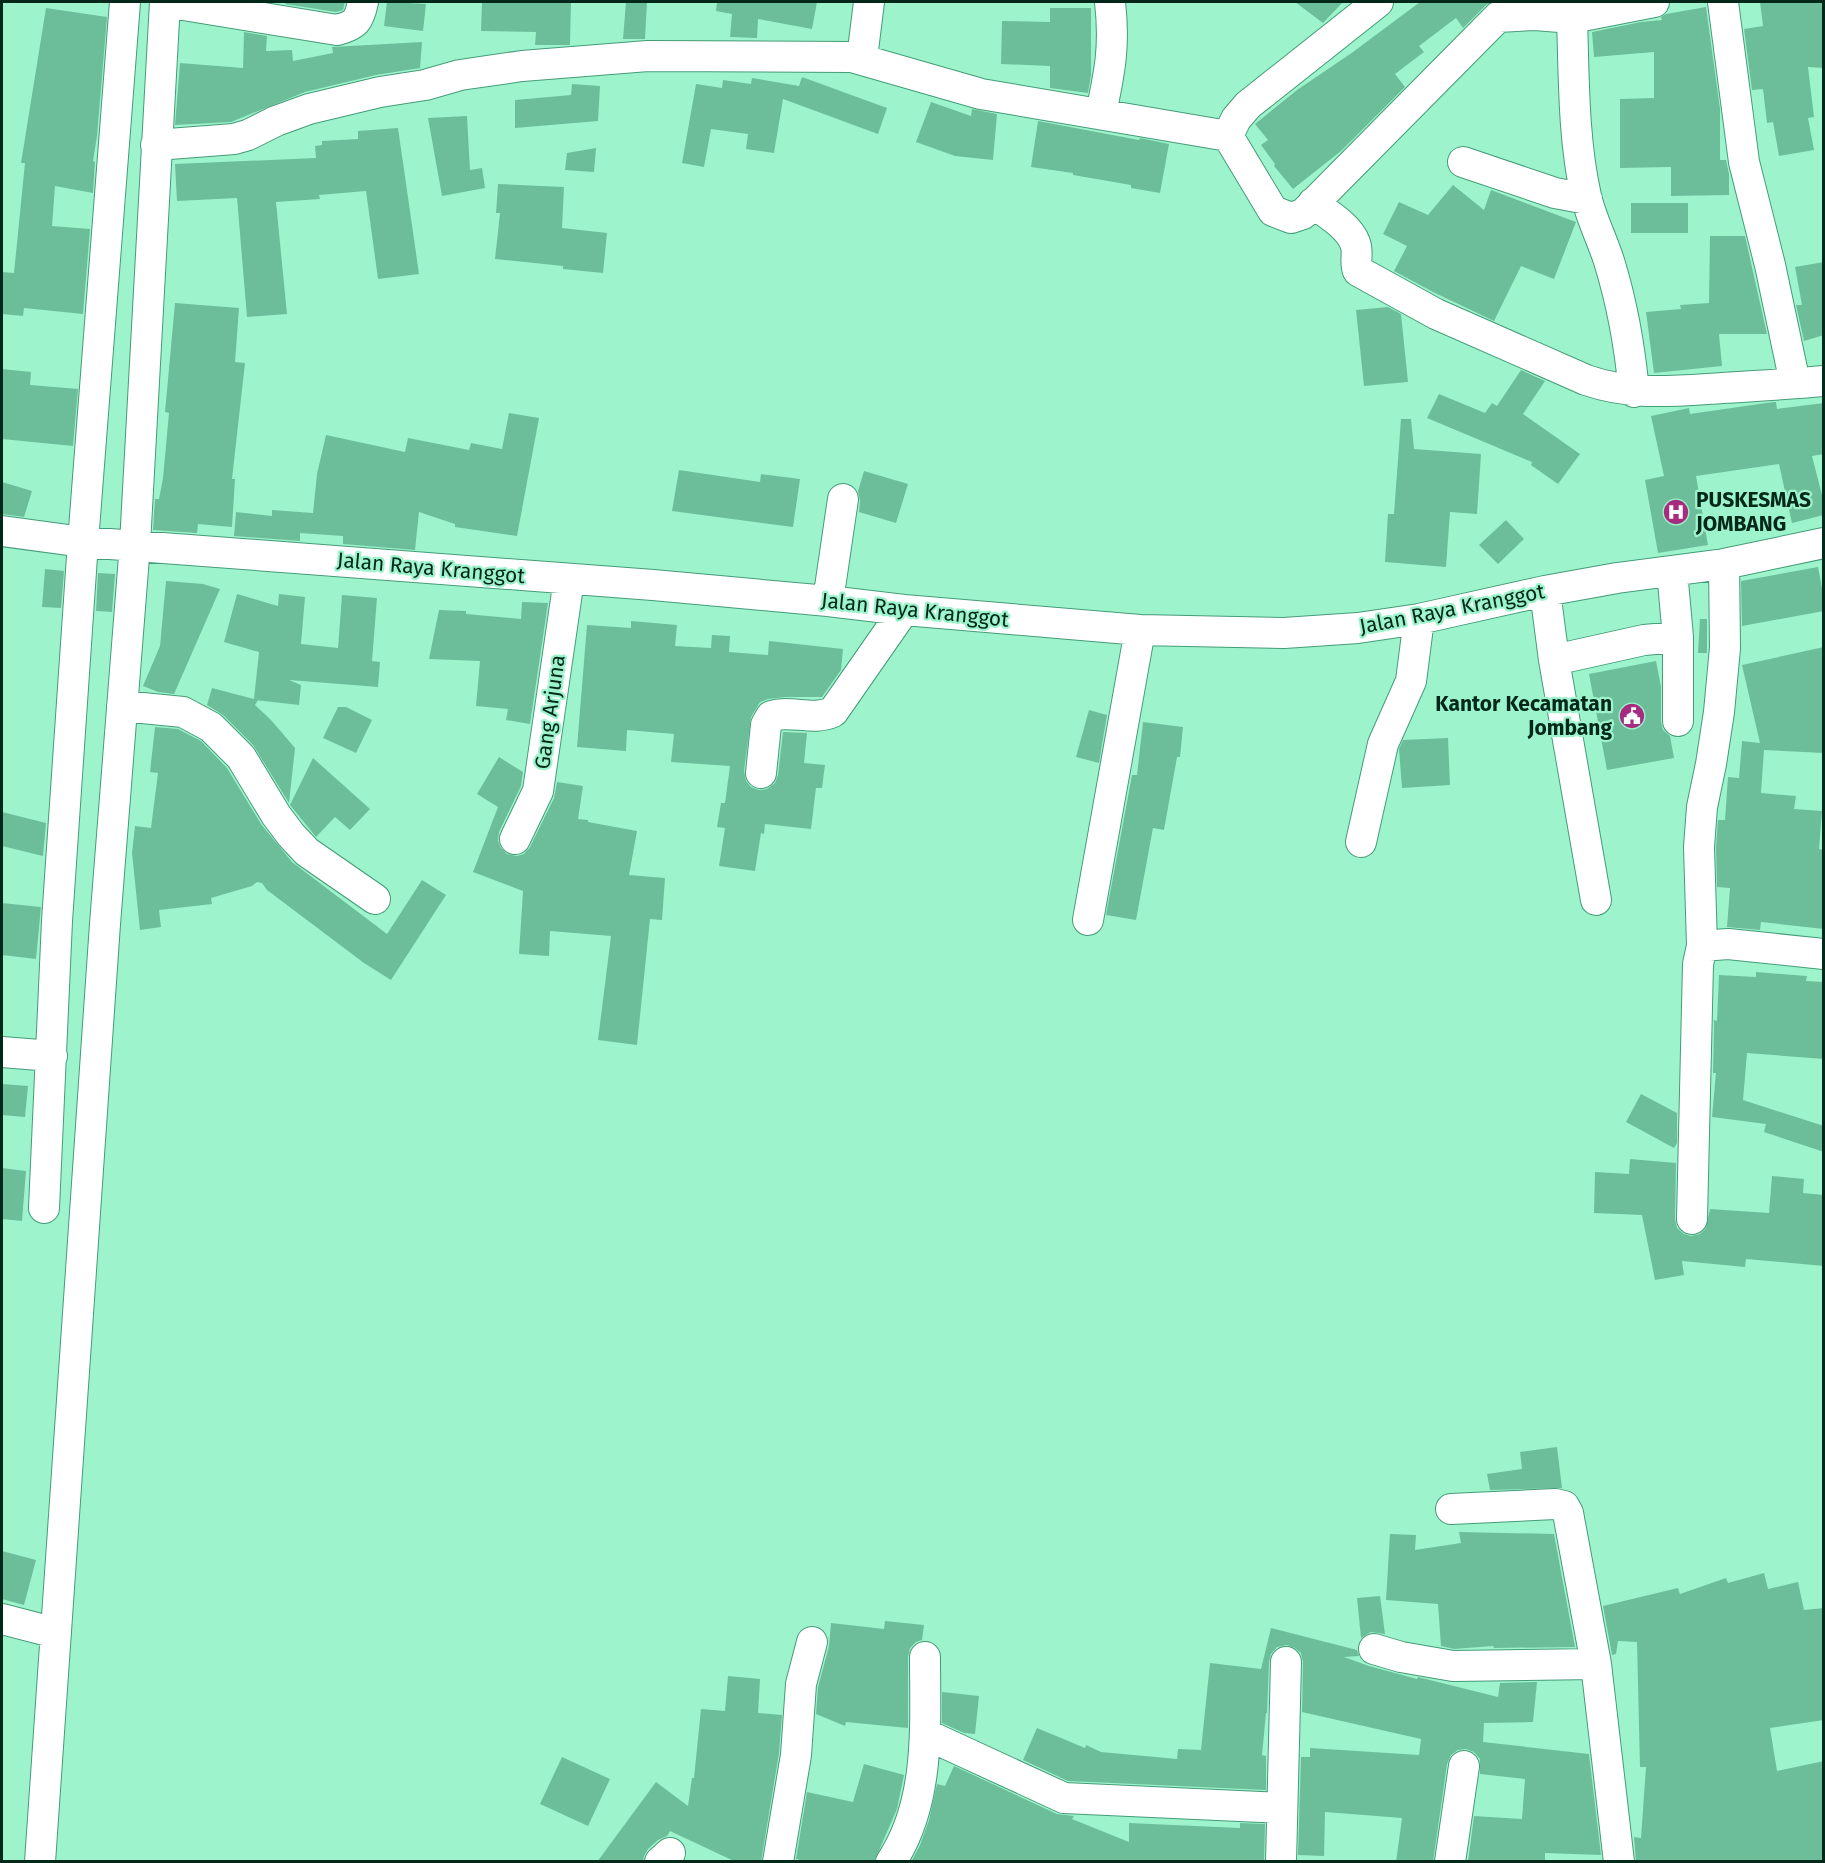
<svg xmlns="http://www.w3.org/2000/svg" width="1825" height="1863" viewBox="0 0 1825 1863" font-family="'Fira Sans',sans-serif">
<style>
.building{fill:#6cbe9a}
.lines{fill:none;stroke-linecap:round;stroke-linejoin:round}
.minor-casing{stroke:#449c78;stroke-width:32}
.minor{stroke:#fff;stroke-width:30}
.labels{text-anchor:middle;dominant-baseline:central;stroke-width:4.5;stroke-linejoin:round;paint-order:stroke}
.poi-label{font-size:21px;font-weight:bold;fill:#02281a;stroke:#9df4cc;text-anchor:start}
.street-label{font-size:21px;fill:#02281a;stroke:#9df4cc}
</style>
<rect width="100%" height="100%" fill="#9df4cc"/>
<path class="building" d="M286,2H345L343,10L336,12L285,4Z
M387,2L426,4L423,31L384,26Z
M482,2H571L570,45H535L536,32L481,31Z
M626,2H647L645,39H623Z
M717,2H817L812,29L758,19L757,38L730,37L732,14L716,11Z
M1295,2H1343L1323,23Z
M1420,2H1493L1486,5L1463,28L1456,18L1419,46L1424,52L1395,74L1405,87L1341,151L1293,189L1274,166L1275,164L1261,145L1268,140L1255,124L1297,90L1353,52Z
M1760,2H1824V68L1808,67L1814,117L1808,118L1814,150L1779,156L1773,122L1767,123L1763,89L1752,90L1744,29L1763,26Z
M1706,7L1720,109V160H1726L1729,174V195L1671,196V167L1620,168V99L1654,98V52L1594,57L1592,32L1641,22L1662,20L1661,17L1666,14Z
M46,8L107,17L97,136L93,161L95,162L93,193L55,186L52,226L90,229L83,314L24,308L23,316L2,314V272L14,273L25,163H21Z
M1050,8H1091V75L1088,93L1050,88V66L1001,64L1002,21L1050,22Z
M244,32L267,36L266,51L292,50L293,61L333,53L332,47L422,42L420,68L376,75L305,92L231,122L175,125L180,63L243,68Z
M802,77L887,108L878,134L783,99L774,153L746,149L748,134L711,129L704,167L682,163L696,84L722,88L723,80L751,84L752,78L799,86Z
M572,84L600,86L598,121L515,128V100L571,95Z
M931,102L971,116L972,109L997,114L993,160L955,156L916,142Z
M467,116L470,170L482,168L485,188L442,196L428,118Z
M1038,121L1139,140L1140,138L1169,144L1160,193L1131,188V185L1073,175V173L1031,167Z
M398,128L419,274L378,279L366,191L319,195L320,199L276,202L287,314L247,317L237,198L177,201L175,164L316,158L315,146L322,145V141L358,139V131Z
M596,148L594,172L565,170L567,153Z
M498,184L564,187L562,228L607,233L603,273L563,269V266L495,259L500,213H496Z
M1453,185L1484,210L1491,190L1576,222L1554,279L1521,266L1494,321L1433,292L1394,271L1407,246L1383,234L1399,202L1428,215Z
M1631,203H1688V233H1631Z
M1710,236H1745L1767,334H1719L1722,366L1654,373L1646,312L1681,309L1680,305L1709,303Z
M1824,262V335L1804,341L1796,305H1802L1795,267Z
M175,303L239,308L235,362L245,363L232,479H235L232,527L198,524L197,533L153,530L155,499H159L163,478L169,413L165,412Z
M1388,307L1401,314L1408,382L1364,386L1356,310Z
M2,369L31,372L30,385L78,389L73,446L2,439Z
M1521,370L1545,381L1523,414L1580,454L1558,484L1531,465L1532,462L1427,418L1439,394L1485,413L1492,403L1497,406Z
M1773,402H1776L1777,409L1824,403V454L1812,456L1824,503V515L1792,523L1779,464L1696,476L1708,545L1658,553L1645,480L1664,476L1651,416L1689,408L1690,414Z
M509,413L539,418L517,536L455,527V524L419,512L415,550L343,544V536L300,533V541L234,536L236,512L272,516V510L313,513L317,474L326,435L405,452L408,438L469,450L471,443L502,449Z
M1401,419H1411L1414,449L1481,454L1477,514L1450,512L1446,567L1385,562L1388,514H1394Z
M679,470L760,482L761,474L800,479L793,527L672,511Z
M864,471L908,484L896,523L859,512L860,501L858,491Z
M2,482L32,491L24,517L2,514Z
M1506,520L1524,539L1498,564L1479,545Z
M1818,567L1824,598V611L1742,626L1741,581Z
M45,569L64,571L61,608L42,607Z
M98,573L115,574L112,612L96,611Z
M166,581L203,584L220,589L174,694L158,692L143,686L160,646Z
M237,594L278,606L279,594L305,597L301,644L338,648L342,595L377,598L372,661L380,662L378,687L289,680L301,685L299,705L255,700H258L255,705L271,720L295,748L289,803L253,745L223,715L207,705L212,688L254,699L259,652L224,642Z
M522,602L548,603L530,724L506,720L508,709L476,706L480,661L429,659L439,610L466,611V614L521,619Z
M1700,619H1707V653H1698Z
M631,621L677,625L675,646L711,648L712,635L730,636L729,652L768,655L769,641L843,649L841,670L822,697H786L768,699L760,702L751,717L744,771L746,781L751,787L759,790L767,789L775,783L778,775L783,732L807,733L804,763L825,765L822,788H816L811,829L765,824L764,834L761,833L755,871L719,866L725,828L717,827L721,803H725L730,766L671,762L674,734L627,730L626,751L577,747L587,625L631,628Z
M1824,647V753L1764,750L1761,793L1796,796L1794,809L1822,811L1819,849L1824,850V929L1761,922L1760,930L1727,927L1730,888L1717,887L1716,847L1718,820H1725L1728,777L1739,778L1742,741L1760,743L1742,665Z
M1656,661L1661,687V722L1663,730L1670,736L1674,758L1607,770L1589,674Z
M338,707H346L372,720L356,753L323,738Z
M1089,710L1107,715L1099,763L1076,757Z
M1143,722L1183,727L1180,757H1177L1164,830L1153,828L1136,920L1106,915L1132,775H1137Z
M155,727L178,729L201,741L227,768L261,824L292,862L387,934L422,880L446,895L391,980L364,963L267,890L262,883L257,882L252,886L211,898L212,904L159,910L161,927L140,930L132,853L135,826L151,828L158,773L150,772Z
M1448,738L1450,785L1402,788L1399,749L1403,740Z
M499,757L523,772L521,786L499,832L498,841L501,848L507,854L517,856L524,854L530,847L554,798L557,782L583,786L578,819L588,820V822L637,831L629,875L665,878L662,920L650,919L637,1045L598,1040L611,936L550,931L549,956L519,954L523,891L473,872L498,807L477,794Z
M313,758L370,809L350,830L335,817L316,837L290,805Z
M2,812L46,823L43,856L2,846Z
M2,903L41,907L36,959L2,955Z
M1756,972L1807,976L1806,981L1824,982V1059L1747,1053L1743,1100L1824,1126V1152L1764,1132L1766,1124L1712,1117L1716,1073H1713L1714,1027V1020L1717,1021L1719,975L1756,977Z
M2,1084L28,1086L25,1117L2,1115Z
M1641,1094L1677,1113V1143L1674,1148L1626,1122Z
M1630,1159L1676,1163L1675,1219L1677,1228L1684,1234L1691,1236L1700,1234L1706,1228L1710,1209L1769,1213L1772,1176L1804,1179L1803,1193L1824,1195V1266L1746,1259L1745,1267L1682,1261L1684,1275L1655,1280L1642,1215L1594,1213L1595,1172L1629,1174Z
M2,1168L26,1171L22,1221L2,1219Z
M1557,1447L1562,1488L1490,1490L1487,1474L1522,1469L1520,1452Z
M1459,1532L1554,1534L1575,1647L1494,1648L1493,1646L1454,1649L1441,1646L1438,1604L1386,1600L1390,1534L1416,1535L1415,1550L1461,1543Z
M2,1551L36,1560L24,1605L2,1599Z
M1764,1573L1768,1589L1798,1582L1804,1610L1824,1608V1720L1770,1728L1777,1771L1824,1761V1862H1636L1634,1837L1641,1838L1646,1767H1640L1637,1642L1618,1641L1616,1654L1612,1655L1603,1606L1678,1588L1680,1594L1726,1578L1728,1583Z
M1380,1596L1385,1634L1371,1632L1361,1638L1357,1598Z
M885,1621L924,1625L922,1640L916,1642L910,1648L908,1657V1728L846,1722L845,1726L816,1714L818,1687L829,1646L831,1623L884,1629Z
M1271,1628L1357,1650L1359,1656L1344,1657L1369,1666L1417,1679L1418,1677L1498,1697L1500,1683L1537,1682L1533,1722L1484,1723L1483,1742L1589,1754L1601,1855L1545,1853V1862H1468L1474,1816L1522,1819L1525,1779L1480,1774V1759L1474,1752L1466,1749L1458,1750L1451,1755L1447,1764L1433,1862H1396L1402,1818L1325,1812L1324,1856L1298,1855L1301,1757H1310V1748L1419,1755L1421,1739L1302,1712L1303,1662L1301,1653L1295,1648L1287,1645L1277,1647L1271,1654L1269,1662L1267,1713H1266L1262,1755L1266,1756V1790L1068,1781L1023,1760L1037,1728L1085,1748L1086,1745L1101,1752L1177,1759L1178,1749L1201,1750L1210,1663L1261,1669Z
M728,1676L760,1679L758,1713L782,1715L779,1753L761,1862H736L670,1831L667,1836L658,1840L648,1849L644,1856L643,1862H597L656,1782L688,1806L692,1778H694L701,1709L725,1711Z
M942,1692L979,1696L975,1734L964,1733L942,1723Z
M562,1757L610,1779L588,1826L540,1804Z
M864,1764L904,1775L897,1809L874,1862H808L796,1859L807,1792L853,1802Z
M954,1766L1057,1814L1074,1816L1072,1819L1129,1842V1823L1240,1828V1823L1265,1824L1264,1862H911L920,1845L929,1820L937,1784L945,1786Z"/>
<g class="lines">
<g class="minor-casing">
<path id="minor" d="M165,2L337,30C356,25 359,21 363,2
M1723,2L1744,162L1770,265L1795,383
M862,58L869,2
M1101,113C1110,71 1115,45 1110,2
M1228,136L1236,119L1248,105L1378,2
M156,145L234,139L248,135L276,121L309,109L380,92L425,85L460,75L522,66L648,56L852,57L981,94L1228,136L1273,211L1291,218L1303,214L1498,17L1535,15L1572,18
M1463,162L1555,193L1587,199
M1313,203C1327,214 1349,226 1355,243C1359,252 1354,262 1358,271L1436,314L1586,380C1632,396 1674,391 1722,388C1756,386 1790,384 1824,381
M1634,392C1630,348 1622,303 1609,261C1602,239 1591,218 1586,196C1573,138 1574,77 1572,18L1654,2
M2,531L83,542L653,585L828,601L904,610L1140,630L1284,633L1358,628L1419,619L1545,591L1617,578L1724,564L1824,543
M1672,571L1678,637V721
M1545,591L1554,660L1644,640L1678,637
M828,601L843,499
M1554,660L1596,900
M122,706L183,712L211,727L241,757L276,815L291,835L307,852L375,899
M761,773L766,725L771,716C791,710 813,721 833,712L904,610
M515,839L538,791L569,579
M1361,842L1383,744L1411,681L1419,619
M1088,920L1140,630
M1702,946L1699,847L1702,807L1711,764L1719,712L1725,648L1724,564
M2,1052L52,1056
M44,1208L57,921L83,542L125,2
M1692,1219L1698,964L1702,946L1728,944L1824,954
M1451,1509L1555,1504L1564,1506L1568,1513L1596,1664L1619,1862
M2,1619L56,1633
M1374,1649L1401,1657L1453,1666L1596,1664
M925,1734L1064,1798L1282,1808
M40,1862L105,924L135,544L165,2
M660,1862L670,1853
M778,1862L796,1755L801,1684L812,1642
M891,1862C931,1802 925,1725 925,1657
M1281,1862L1286,1662
M1450,1862L1464,1766"/>
</g>
<use href="#minor" class="minor"/>
</g>
<defs>
<g id="hospital-disc" transform="scale(1.35)"><circle r="9.5" fill="#a72c80" stroke="#9df4cc"/><path d="M-5-5h3v3.5h4V-5h3V5h-3V1.5h-4V5h-3Z" fill="#fff"/></g>
<g id="civic-disc" transform="scale(1.35)"><circle r="9.5" fill="#a72c80" stroke="#9df4cc"/><path d="M-.6-6.5H3V-4.5H.6V-3L4-1V1h2V6H-6V1h2V-1L-.6-3ZM-1.2 2.5V6h2.4V2.5Z" fill="#fff"/></g>
</defs>
<g fill-rule="evenodd">
<use href="#hospital-disc" x="1676" y="512"/>
<use href="#civic-disc" x="1632" y="716"/>
</g>
<g class="labels">
<g class="poi-label">
<text x="1696" y="500">PUSKESMAS<tspan x="1696" dy="24">JOMBANG</tspan></text>
<text x="1612" y="704" text-anchor="end">Kantor Kecamatan<tspan x="1612" dy="24">Jombang</tspan></text>
</g>
<g class="street-label">
<text transform="translate(431 568) rotate(5)">Jalan Raya Kranggot</text>
<text transform="translate(1452 609) rotate(-11)">Jalan Raya Kranggot</text>
<text transform="translate(915 610) rotate(6)">Jalan Raya Kranggot</text>
<text transform="translate(550 712) rotate(-82)">Gang Arjuna</text>
</g>
</g>
<rect width="1825" height="1863" fill="none" stroke="#02281a" stroke-width="6"/>
</svg>
